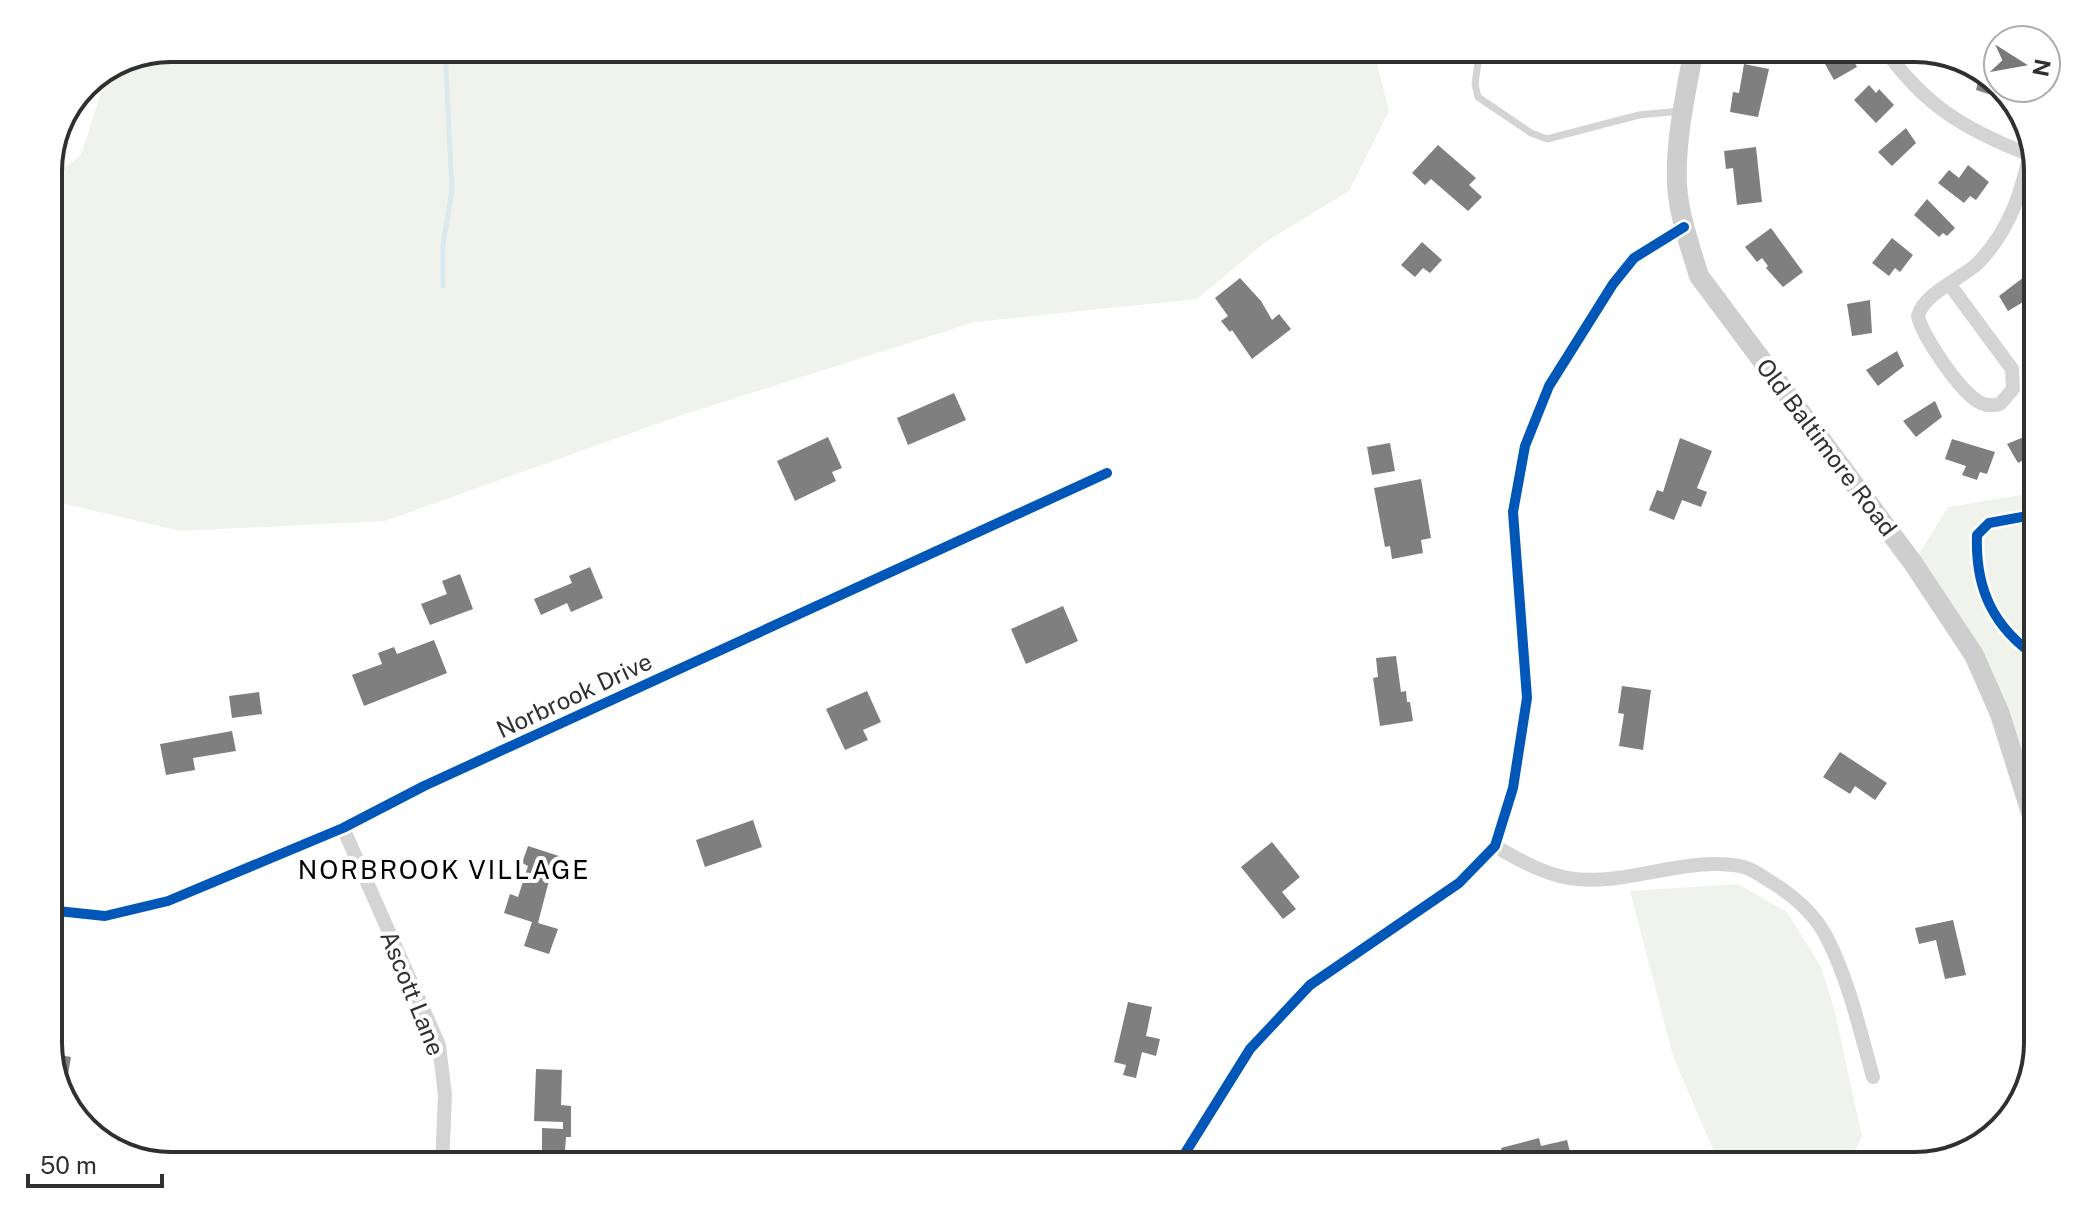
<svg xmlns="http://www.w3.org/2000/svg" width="2086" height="1214" viewBox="0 0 2086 1214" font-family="'Public Sans',sans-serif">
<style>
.green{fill:#f0f3ec}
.water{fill:#dbe9ee}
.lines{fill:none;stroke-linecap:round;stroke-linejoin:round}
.stream{stroke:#dbe9ee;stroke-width:5}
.building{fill:#7f7f7f}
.lane{stroke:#d4d4d4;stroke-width:7}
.street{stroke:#d4d4d4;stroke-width:14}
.secondary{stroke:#cecece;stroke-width:20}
.cycleway-casing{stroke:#fff;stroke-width:15}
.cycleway{stroke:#0057b8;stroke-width:10}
.labels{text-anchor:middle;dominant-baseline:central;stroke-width:8;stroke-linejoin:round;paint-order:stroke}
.street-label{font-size:24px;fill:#303030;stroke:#fff}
.neighbourhood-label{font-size:26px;letter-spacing:2px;fill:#000;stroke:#fff}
.rim{fill:none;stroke:#303030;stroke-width:4}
</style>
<rect width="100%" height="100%" fill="#fff"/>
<path class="green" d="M171,48H1373L1389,111L1349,191L1264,243L1197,299L975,322L679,416L385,521L180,531L48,500V181L81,155L107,74Z
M2038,492V835L2000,714L1913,563L1948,507Z
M1738,884L1787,912L1821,967L1834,1008L1862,1136L1848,1166H1720L1673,1056L1630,891Z"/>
<path class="water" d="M2038,556V611L2027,604L2025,561Z"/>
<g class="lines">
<path class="stream" d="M443,286V245L452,190L445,48"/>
</g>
<path class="building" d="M1816,48L1840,51L1847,48L1857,67L1834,80Z
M1939,54L1961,60L1953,69Z
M1744,64L1769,69L1758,117L1730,112L1733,92L1739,93Z
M1981,70L2008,96L2007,100L1976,90Z
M1869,85L1876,93L1879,89L1894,105L1876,123L1854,100Z
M1906,128L1916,143L1892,166L1878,152Z
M1438,145L1476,178L1469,185L1482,197L1468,211L1431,179L1425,185L1412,173Z
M1756,147L1762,202L1737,205L1733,168L1726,169L1724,151Z
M1968,165L1989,182L1976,200L1970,196L1964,203L1938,183L1949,170L1959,178Z
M1927,199L1955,228L1947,236L1943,233L1939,237L1914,215Z
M1771,228L1803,272L1783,287L1766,268L1768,266L1762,258L1757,262L1745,247Z
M1892,238L1913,255L1900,272L1895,268L1889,276L1872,263Z
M1422,242L1442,260L1430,273L1423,268L1415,277L1401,265Z
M2028,274L2038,286V293L2008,311L1999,296Z
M1240,278L1261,301L1272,320L1279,314L1291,329L1252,359L1232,330L1230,332L1221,321L1228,316L1215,298Z
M1870,300L1872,333L1852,336L1847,304Z
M1897,351L1904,366L1878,386L1866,370Z
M954,393L966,420L908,445L897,418Z
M1935,401L1942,417L1916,437L1903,421Z
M2038,422V452L2018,463L2007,444L2026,436L2023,430Z
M828,437L842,468L832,472L836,481L795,501L777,461Z
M1680,438L1712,451L1697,488L1707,492L1701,507L1682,500L1674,520L1649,510L1657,490L1663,492Z
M1952,439L1995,452L1987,474L1980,472L1977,480L1962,475L1966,466L1945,459Z
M1390,443L1395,471L1372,475L1367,447Z
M1421,479L1431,538L1421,540L1423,553L1392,559L1390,546L1385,547L1374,488Z
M590,567L603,598L571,612L567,603L541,615L534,599L572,583L569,576Z
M460,574L473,609L430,625L421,604L447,594L442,581Z
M1063,606L1078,641L1026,664L1011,629Z
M434,640L447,673L364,706L352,675L382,664L378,653L394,647L397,654Z
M1396,656L1401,692L1406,691L1407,702H1410L1413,721L1380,726L1373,678L1378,677L1376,658Z
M1622,686L1651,690L1643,750L1619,746L1624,714L1618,713Z
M867,691L881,722L863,730L868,740L845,750L826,709Z
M259,692L262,714L232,718L229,696Z
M232,731L236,751L193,758L195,770L166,775L160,744Z
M1840,752L1887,783L1875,800L1855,786L1850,794L1823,777Z
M753,820L762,847L705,867L696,840Z
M1272,842L1300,877L1282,892L1296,909L1283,919L1241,867Z
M528,846L562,857L556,875L551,873L538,923L558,929L549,954L524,946L532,922L504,913L510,894L518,897L528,866L522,863Z
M1953,920L1966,975L1945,979L1936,940L1919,944L1915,928Z
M1128,1002L1152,1007L1146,1036L1160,1039L1156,1056L1142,1052L1136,1078L1123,1075L1126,1065L1114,1062Z
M49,1053L71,1057L64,1098Z
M536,1069L562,1070L561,1105L571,1106V1137H566L565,1151L542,1150V1128L563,1129V1122L534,1121Z
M1539,1138L1541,1146L1567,1140L1571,1156L1550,1161L1552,1166H1506L1501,1148Z
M1003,1154L1027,1166H997Z"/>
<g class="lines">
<path class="lane" d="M1480,48L1475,84L1478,97L1531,133L1547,139L1639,115L1681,111"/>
<path class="street" d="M1884,48C1924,106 1966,130 2030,155
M1950,285L2012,369L2013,389L2000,404C1993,406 1987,406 1981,403C1962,395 1922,336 1918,316C1924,293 1961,279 1978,263C2011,229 2022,190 2032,145
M343,828L439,1045L445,1095L442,1166
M1495,846C1517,859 1542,873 1568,878C1626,888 1686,854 1744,867C1755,870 1767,880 1776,885C1796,898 1816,916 1827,938C1849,981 1860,1031 1873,1077
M48,910L105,916L168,901L343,828L424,786L1107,473
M1177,1166L1250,1049L1310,985L1459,883L1495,846L1513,788L1527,698L1513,512L1525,446L1549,386L1613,284L1634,258L1684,227"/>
<path class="secondary" d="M1694,48C1686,93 1675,139 1677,185C1679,216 1690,246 1699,276L1913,563L1974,655L2000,714L2038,835"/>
<g class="cycleway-casing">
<path id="cycleway" d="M2038,514L1989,523L1977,535C1975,590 1994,628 2038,658
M48,910L105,916L168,901L343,828L424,786L1107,473
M1177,1166L1250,1049L1310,985L1459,883L1495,846L1513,788L1527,698L1513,512L1525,446L1549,386L1613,284L1634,258L1684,227"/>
</g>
<use href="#cycleway" class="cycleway"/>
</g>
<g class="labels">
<g class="street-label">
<text transform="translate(1827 447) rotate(53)">Old Baltimore Road</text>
<text transform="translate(574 695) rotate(-25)">Norbrook Drive</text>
<text transform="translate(413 993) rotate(68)">Ascott Lane</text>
</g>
<g class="neighbourhood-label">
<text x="444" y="869">NORBROOK VILLAGE</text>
</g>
</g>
<path d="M0 0H2086V1214H0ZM171 62H1915A109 109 0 0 1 2024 171V1043A109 109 0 0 1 1915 1152H171A109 109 0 0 1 62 1043V171A109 109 0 0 1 171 62Z" fill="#fff" fill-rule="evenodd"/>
<path class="rim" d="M171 62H1915A109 109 0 0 1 2024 171V1043A109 109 0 0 1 1915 1152H171A109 109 0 0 1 62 1043V171A109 109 0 0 1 171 62Z"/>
<g transform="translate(2022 64) rotate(101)"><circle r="38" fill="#ffffff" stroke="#acacac" stroke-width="2"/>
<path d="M0-6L14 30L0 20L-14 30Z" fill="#787878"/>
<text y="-12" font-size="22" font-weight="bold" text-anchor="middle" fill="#303030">N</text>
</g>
<path d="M28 1174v12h134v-12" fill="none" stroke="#303030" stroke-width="4"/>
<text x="40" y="1174" font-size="24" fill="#303030" stroke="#ffffff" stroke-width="6" paint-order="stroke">50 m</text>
</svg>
